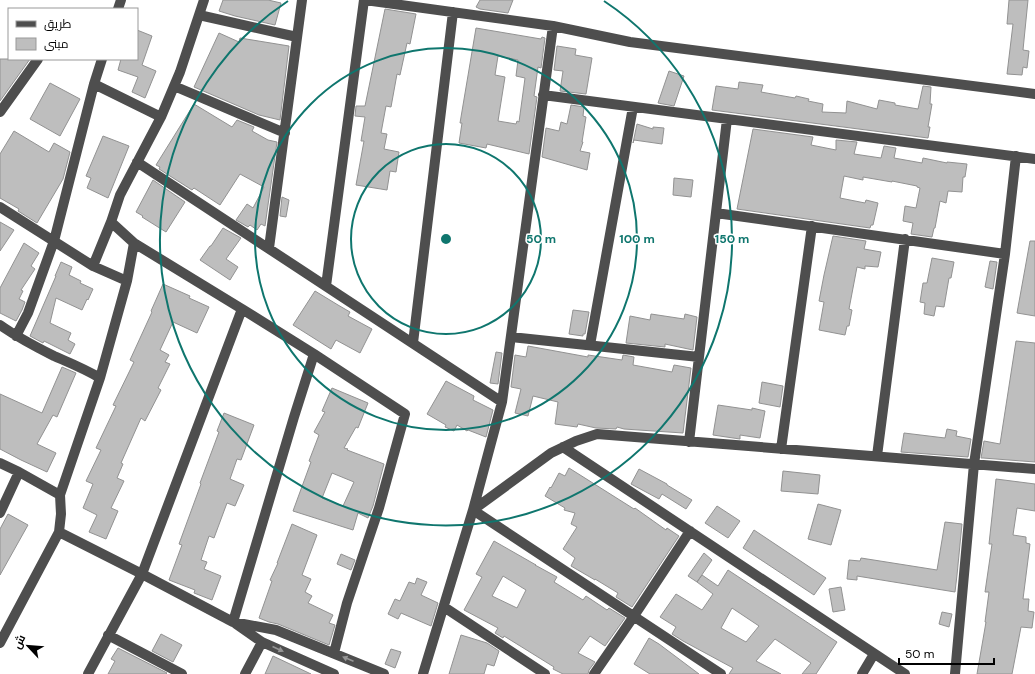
<svg xmlns="http://www.w3.org/2000/svg" width="1035" height="674" viewBox="0 0 1035 674" font-family="'DM Sans',Cairo,sans-serif">
<style>
.building{fill:#bebebe;stroke:#929292;fill-rule:evenodd}
.lines{fill:none;stroke-linecap:round;stroke-linejoin:round}
.minor{stroke:#4e4e4e;stroke-width:10}
.oneway{fill:#959595}
.ring{fill:none;stroke:#0f766e;stroke-width:2}
.centre{fill:#0f766e;stroke:#fff;stroke-width:2}
.ring-label{font-size:12px;text-anchor:middle;font-weight:bold;fill:#0f766e;stroke:#fff;stroke-width:3;stroke-linejoin:round;paint-order:stroke}
</style>
<rect width="100%" height="100%" fill="#fff"/>
<path class="building" d="M223,0H268L281,3L275,25L235,16L219,11Z
M480,0H513L508,13L480,9L476,7Z
M1009,0H1028L1023,50L1029,51L1027,68L1023,67L1022,75L1007,74L1013,24H1007Z
M385,9L416,14L410,44L407,43L400,75L397,74L391,107L386,106L381,133L387,134L384,149L399,152L396,172L390,171L387,190L356,185L364,141H361L365,117L355,116L356,106H365Z
M476,28L541,39L542,37L545,38L541,68L538,67L534,96L537,97L529,154L487,144L486,148L459,143L462,123H460ZM498,56L518,60L516,76L525,78L519,122L517,121L516,124L498,121L505,77L495,75Z
M137,30L152,36L142,65L156,71L145,98L132,92L138,77L118,70L121,59H137Z
M219,33L239,42L240,38L289,46L280,120L259,115L194,87Z
M557,46L576,49L575,55L592,58L586,94L560,91L563,71L554,70Z
M0,59H30L0,101Z
M669,71L684,76L674,106L658,103Z
M739,82L763,85L761,92L795,98L796,96L809,99L808,101L823,104L822,112L846,113L847,101L877,109L879,100L895,103V105L918,109L923,86L931,87L930,104H932L928,127H930L928,138L712,110L716,86L738,89Z
M50,83L80,99L60,136L30,119Z
M194,104L232,127L237,120L254,127L252,131L268,140L277,142L265,226L261,224L257,230L250,225L248,227L236,220L247,204L253,208L264,187L240,174L220,205L194,188L192,190L159,169L160,167L156,165Z
M571,105L584,107L583,116L586,117L582,142H583L580,151L590,153L587,170L542,157L546,128L559,131L561,122L567,124Z
M637,124L653,129V127L664,128L662,144L634,140L633,143Z
M753,129L813,137L811,145L836,150V140L857,142L854,154L881,158L884,146L896,148L894,158L922,163L923,158L947,163V162L967,164L965,177H963L962,192L948,191L946,203L940,201L935,228H934L932,237L911,234L913,223L903,221L905,206L916,208L920,188L917,187V186L892,181V182L863,177V180L844,176L840,198L865,203L866,200L878,203L873,225H871L870,228L737,209Z
M14,131L49,152L54,143L70,152L63,179L37,223L18,211L19,209L0,198V154Z
M103,136L129,146L108,198L87,188L91,178L86,176Z
M674,178L693,180L691,197L673,195Z
M153,180L185,202L166,232L142,217L143,216L136,212Z
M282,197L289,200L286,217L280,216Z
M0,222L14,230L0,251Z
M223,228L241,238L226,259L238,267L230,280L200,260L210,246H211Z
M833,236L866,241L864,249L881,252L878,267L865,266V269L857,267L849,309L852,310L849,326H847L845,335L819,330L824,302L819,301L824,275Z
M1030,241H1035V316L1017,313Z
M24,243L39,253L31,266L35,269L21,290L23,291L19,299L25,302L22,310L16,321L0,313V288Z
M932,258L954,262L951,278H949L944,307L936,306L934,316L924,314L925,303L920,302L923,283H927Z
M990,261L997,262L993,289L985,287Z
M61,262L72,267L69,275L81,281L80,283L93,289L88,300L87,299L82,310L56,298L50,323L71,333L68,340L75,344L70,354L44,341L43,343L30,336L56,276H55Z
M163,284L190,296L189,298L209,307L197,333L173,322L160,350L169,355L165,362L170,364L158,388L161,390L145,421L141,418L121,463L123,464L117,478L124,481L111,508L118,511L106,539L89,532L97,515L83,508L93,484L86,481L101,450L96,448L116,406L113,405L134,362L130,360L152,312L151,311Z
M315,291L338,305L350,312L348,316L372,329L360,353L336,340L331,349L293,325Z
M573,310L589,312L585,334H583V336L569,334Z
M651,314L684,319L685,314L697,317L693,350L665,344V347L626,343L630,316L650,320Z
M1016,341L1035,343V462L983,458H981L984,441L1000,444Z
M528,346L588,357V355L622,360L623,355L634,357L633,365L672,372L674,365L691,368L683,433L624,429L617,427L616,429L596,428L578,424L577,427L555,424L558,402L533,396L528,416L515,413L521,389L511,387L515,355L526,357Z
M496,352L502,353L498,384L490,383Z
M62,367L76,373L57,417L53,415L37,444L56,453L47,472L21,460L0,449V394L42,413Z
M446,381L474,396L473,400L493,410L486,437L468,430L467,431L457,425L454,431L445,427L446,425L427,414Z
M762,382L783,386L780,407L759,403Z
M332,388L368,403L358,428L356,427L344,448L348,449L347,450L384,464L373,506L368,518L358,513L353,530L293,511L311,462L309,461L319,435L314,432L325,412L322,411ZM332,473L354,482L343,506L322,498Z
M718,405L752,410V408L765,411L760,438L740,435V439L713,435Z
M224,413L254,425L241,460L237,459L230,479L244,485L235,506L227,503L214,538L209,536L201,560L207,562L204,569L221,576L212,600L194,593L195,590L169,580L182,545L179,544L201,484L200,483L219,432L217,431Z
M947,429L957,431L956,436L971,439L968,457L901,452L904,433L945,438Z
M569,468L634,509L635,508L666,530L667,528L679,536L632,607L616,597L618,593L595,579V580L571,566L575,558L563,549L577,527L571,524L575,513L564,510L565,508L545,496L550,487L551,488L559,473L565,476Z
M639,469L667,484V485L692,500L686,509L662,494L659,499L631,484Z
M783,471L820,475L818,494L781,491Z
M996,479L1035,484V511L1017,508L1013,535L1026,537V543L1030,544L1023,599H1029L1028,611L1034,612L1032,628L1021,627L1012,674H977L986,622H985L989,592H985L992,544H989Z
M818,504L841,510L831,545L808,539Z
M717,506L740,521L728,538L705,523Z
M8,514L28,525L0,575V529Z
M945,522L962,524L957,575L955,592L857,576V580L847,579L849,560L860,561L861,558L937,570Z
M292,524L317,535L302,575L311,579L305,592L312,596L308,603L333,615L329,623L335,625L329,645L278,624L269,622L259,618L272,581L270,580L278,563H277Z
M754,530L826,578L814,595L743,548Z
M494,541L536,565H535L557,577L554,582L583,600L586,596L607,610L609,608L625,618L605,646L590,636L578,653L595,662L589,670L588,674H563L553,669L554,667L504,636L503,638L495,633L498,628L464,610L482,577L476,574ZM503,576L526,590L517,608L492,596Z
M704,553L712,560L697,582L688,576Z
M341,554L355,560L351,570L337,564Z
M728,570L837,642L816,674H802L811,663L775,639L756,661L781,674H729L733,668L683,641L672,634L676,627L660,617L676,594L702,610L713,594L697,582L702,575L718,586ZM732,608L759,626L746,642L721,628Z
M417,578L427,582L421,595L438,603L431,626L401,613L398,619L388,614L395,599L400,601L409,582L415,584Z
M841,587L845,610L833,612L829,589Z
M942,612L952,614L949,627L939,624Z
M161,634L182,645L173,662L152,651Z
M461,635L487,643L499,651L494,666L487,664L484,674H449Z
M649,638L659,644L699,674H650L634,664Z
M118,648L167,673L166,674H108L115,661L111,659Z
M391,649L401,652L395,668L385,664Z
M273,656L311,674H265Z"/>
<g class="lines">
<path class="minor" d="M204,0L180,72L161,117L120,195L111,222L134,243L242,309
M365,0L553,26L630,42L1035,94
M118,9L121,0
M199,15L297,37
M94,84L161,117
M174,86L285,133
M543,95L1035,159
M0,112L38,59
M137,162L502,402
M0,207L93,266L127,281L100,378L60,495L61,514L59,532L0,643
M716,213L1005,254
M269,248L302,0
M93,266L111,222
M127,281L134,243
M326,286L364,0
M0,325C17,337 36,347 54,356C70,363 85,369 100,378
M16,336L28,313L54,241L94,84L102,59
M511,337L699,357
M413,343L453,12
M590,345L633,107
M314,354L405,414L379,508L347,603L334,653
M689,442L727,119
M563,447L905,674
M781,449L812,226
M877,456L905,239
M0,463L19,472L60,495
M0,513L19,472
M59,532L142,574L242,309L314,354L294,417L233,622L142,574L88,674
M444,607L545,674
M233,622L276,630L384,674
M236,624L262,642L334,674
M108,635L182,674
M245,674L262,642
M423,674L473,510L502,402L553,26
M594,674L634,616L690,531
M721,674L473,510L551,453L576,441L597,434L1035,469
M862,674L874,654
M955,674L974,464L1005,254L1016,156"/>
</g>
<defs><path id="oneway-solid" d="M-6-.8H1V-3.2L6.5 0L1 3.2V.8H-6Z"/></defs>
<g class="oneway">
<use href="#oneway-solid" transform="translate(278 649) rotate(24)"/>
<use href="#oneway-solid" transform="translate(348 659) rotate(-157)"/>
</g>
<g class="ring">
<circle cx="446" cy="239" r="95"/>
<circle cx="446" cy="239" r="191"/>
<path d="M604 1A286 286 0 1 1 288 1"/>
</g>
<circle cx="446" cy="239" r="6" class="centre"/>
<g class="ring-label">
<text x="541" y="243">50 m</text>
<text x="637" y="243">100 m</text>
<text x="732" y="243">150 m</text>
</g>
<rect x="8" y="8" width="130" height="52" fill="#ffffff" stroke="#999999"/>
<rect x="16" y="21" width="20" height="6" fill="#4e4e4e" stroke="#999999"/>
<text x="44" y="28" font-size="12" fill="#000000">طريق</text>
<rect x="16" y="38" width="20" height="12" fill="#bebebe" stroke="#999999"/>
<text x="44" y="48" font-size="12" fill="#000000">مبنى</text>
<g transform="translate(28 646) rotate(296)" stroke="#ffffff" stroke-width="3" paint-order="stroke">
<path d="M0-3L7 15L0 10L-7 15Z" fill="#000000"/>
<text y="-6" font-size="11" font-weight="bold" text-anchor="middle" fill="#000000">ش</text>
</g>
<path d="M899 658v6h95v-6" fill="none" stroke="#000000" stroke-width="2"/>
<text x="905" y="658" font-size="12" fill="#000000" stroke="#ffffff" stroke-width="3" paint-order="stroke">50 m</text>
</svg>
